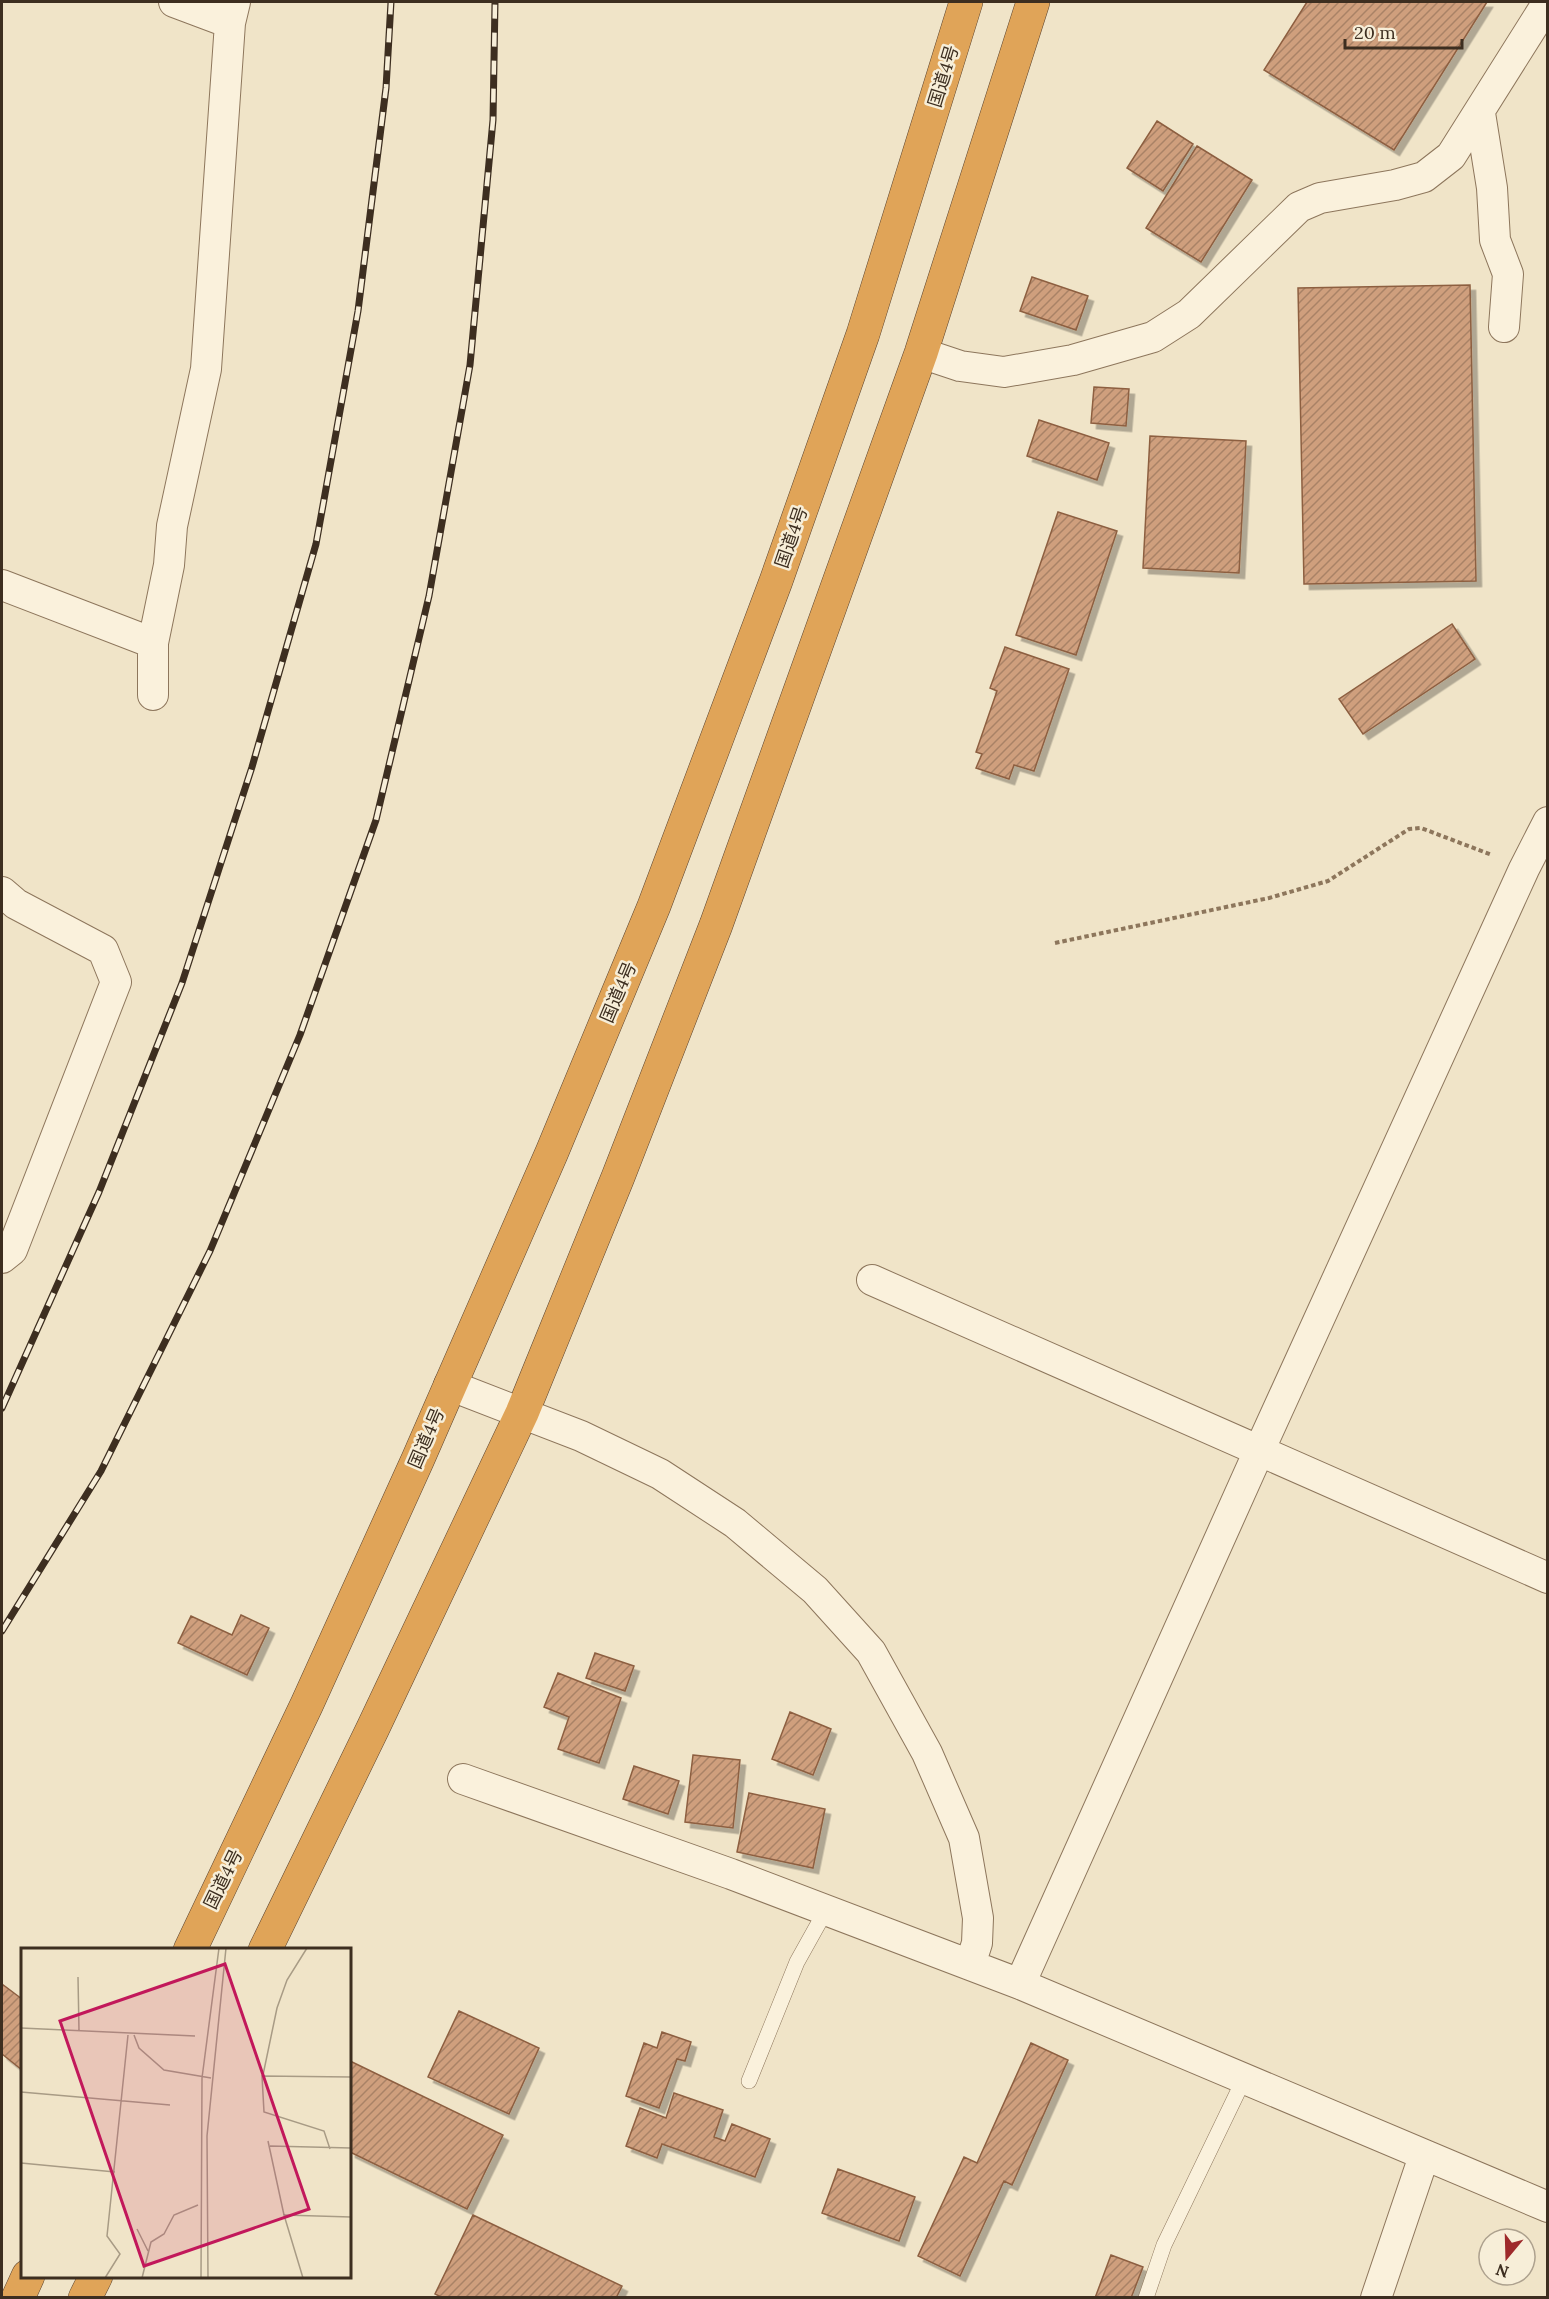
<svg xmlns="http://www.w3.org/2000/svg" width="1549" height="2299" viewBox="0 0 1549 2299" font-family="Lora,'Noto Sans JP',serif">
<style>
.building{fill:url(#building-hatch);stroke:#8d5f41;stroke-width:1.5;filter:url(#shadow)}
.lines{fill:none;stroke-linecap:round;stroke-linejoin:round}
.lane-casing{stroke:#8d765c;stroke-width:16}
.street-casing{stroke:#8d765c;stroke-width:32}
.highway-casing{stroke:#5b4430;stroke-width:34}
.path{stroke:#8d765c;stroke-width:4;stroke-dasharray:4.5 3;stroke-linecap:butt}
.lane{stroke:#faf1dc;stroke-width:15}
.street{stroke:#faf1dc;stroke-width:30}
.highway{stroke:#e0a458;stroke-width:33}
.rail-casing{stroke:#3d2e20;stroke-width:7}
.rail{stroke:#f7eed8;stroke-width:4.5;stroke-dasharray:14;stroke-linecap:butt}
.labels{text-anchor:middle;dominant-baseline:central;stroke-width:5;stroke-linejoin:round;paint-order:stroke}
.street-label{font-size:18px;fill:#3d2e20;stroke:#f7eed8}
.inset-road{fill:none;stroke:#a89b85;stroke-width:1.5}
.view{fill:#c2185b;fill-opacity:0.15;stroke:#c2185b;stroke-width:3}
.inset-edge{fill:none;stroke:#3d2e20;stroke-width:3}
</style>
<defs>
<pattern id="building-hatch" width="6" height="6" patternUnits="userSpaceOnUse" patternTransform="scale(1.5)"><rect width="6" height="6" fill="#cf9f7d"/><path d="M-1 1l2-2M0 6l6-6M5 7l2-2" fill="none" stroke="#a98266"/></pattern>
<filter id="shadow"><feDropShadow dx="5.5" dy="5.5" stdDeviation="0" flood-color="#0004"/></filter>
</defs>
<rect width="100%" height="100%" fill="#f0e4c8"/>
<path class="building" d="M1307,2H1487L1394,150L1264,70Z
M1157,121L1193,144L1163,191L1127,168Z
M1197,146L1252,180L1201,262L1146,228Z
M1032,277L1088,296L1076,330L1020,311Z
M1470,285L1476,581L1304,584L1298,288Z
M1094,387L1129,389L1126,426L1091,423Z
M1039,420L1109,443L1097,480L1027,456Z
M1150,436L1246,441L1239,573L1143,568Z
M1058,512L1117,531L1076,655L1016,635Z
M1452,624L1475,659L1363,734L1339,699Z
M1005,647L1069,669L1034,771L1014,765L1009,779L976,768L982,754L976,752L997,691L990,688Z
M241,1615L269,1628L247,1675L178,1643L191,1616L232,1635Z
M595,1653L634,1666L625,1691L586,1678Z
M558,1673L621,1698L599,1763L558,1749L569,1717L544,1707Z
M790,1712L831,1729L813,1775L772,1759Z
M693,1755L740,1760L733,1828L685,1822Z
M634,1766L679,1781L668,1814L623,1799Z
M749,1793L825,1809L813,1868L737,1852Z
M2,1984L22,1999V2070L2,2054Z
M459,2011L539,2048L509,2114L428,2077Z
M662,2032L691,2042L685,2061L677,2059L659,2108L626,2096L644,2043L657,2048Z
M1031,2043L1068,2060L1012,2185L1004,2181L960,2276L918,2256L964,2157L977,2163Z
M350,2061L503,2135L467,2209L350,2152Z
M674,2093L723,2110L714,2137L725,2141L732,2124L770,2139L755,2177L662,2144L657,2158L626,2146L640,2108L666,2118Z
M838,2169L915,2197L899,2241L822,2213Z
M473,2215L622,2286L616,2298H443L435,2294Z
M1111,2255L1143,2267L1131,2298H1095Z"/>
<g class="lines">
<g class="lane-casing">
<path id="lane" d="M749,2081L797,1962L826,1910
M1146,2298L1164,2245L1244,2079"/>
</g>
<g class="street-casing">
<path id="street" d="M174,2L230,23L235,2
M1480,113L1492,188L1495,240L1508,274L1504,327
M921,353L960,366L1004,372L1073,360L1153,337L1189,314L1299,207L1320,198L1395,185L1424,177L1451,156L1548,2
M2,585L153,643
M153,695V643L169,565L172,526L206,369L230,23
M2,892L16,904L103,950L116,982L12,1250L2,1258
M872,1280L1548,1578
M449,1385L581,1436L660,1474L735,1523L815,1590L871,1652L927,1753L964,1838L978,1918L977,1943L970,1965
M463,1779L731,1874L1020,1984L1548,2207
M1020,1984L1259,1451L1524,869L1548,822
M1376,2298L1424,2156"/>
</g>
<g class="highway-casing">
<path id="highway" d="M190,1950L307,1704L418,1459L552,1152L654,906L776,581L863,334L966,2
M265,1950L373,1728L522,1413L618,1177L716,925L921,353L1033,2
M18,2298L28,2276
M85,2298L96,2276"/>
</g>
<path class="path" d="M1055,943L1269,898L1328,881L1409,829L1421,828L1492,855"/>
<use href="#lane" class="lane"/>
<use href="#street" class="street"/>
<use href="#highway" class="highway"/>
<g class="rail-casing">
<path id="rail" d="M2,1408L99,1192L182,983L252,767L316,544L358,311L386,88L391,2
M2,1631L101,1471L210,1251L300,1035L376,820L429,596L470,365L493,120L495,2"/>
</g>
<use href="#rail" class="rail"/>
</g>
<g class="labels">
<g class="street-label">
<text transform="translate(943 76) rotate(-73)">国道4号</text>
<text transform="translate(791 537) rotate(-71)">国道4号</text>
<text transform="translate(618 992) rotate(-67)">国道4号</text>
<text transform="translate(426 1438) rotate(-67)">国道4号</text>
<text transform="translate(223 1879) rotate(-64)">国道4号</text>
</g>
</g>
<g transform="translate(21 1948)">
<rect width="330" height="330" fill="#f0e4c8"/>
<path class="inset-road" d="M57,29L58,83M0,80L174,88M113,87L118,100L143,122L190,130M242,127L256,60L266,32L286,0M0,144L149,157M247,193L263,267M249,198L330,200M309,201L303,183L243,164L241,128L330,129M0,215L94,224M116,281L127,303M84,330L99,306L86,288L107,87M121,330L130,294L143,286L153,267L177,257M180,330L181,130L198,0M187,330L186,188L205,0M282,330L263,267L330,269"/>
<path class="view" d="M204,16L288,261L123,318L39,73Z"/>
<rect width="330" height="330" class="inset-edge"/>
</g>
<rect width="1549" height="2299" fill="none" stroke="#3d2e20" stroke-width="6"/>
<g transform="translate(1507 2257) rotate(199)"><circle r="28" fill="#f7eed8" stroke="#ada18e" stroke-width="1.5"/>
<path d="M0-4.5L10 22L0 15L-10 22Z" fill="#9e2a2b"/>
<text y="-9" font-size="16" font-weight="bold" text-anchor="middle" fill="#3d2e20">N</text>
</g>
<path d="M1345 39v9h117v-9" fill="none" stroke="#3d2e20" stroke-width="3"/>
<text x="1354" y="39" font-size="18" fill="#3d2e20" stroke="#f7eed8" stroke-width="4.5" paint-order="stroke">20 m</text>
</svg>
